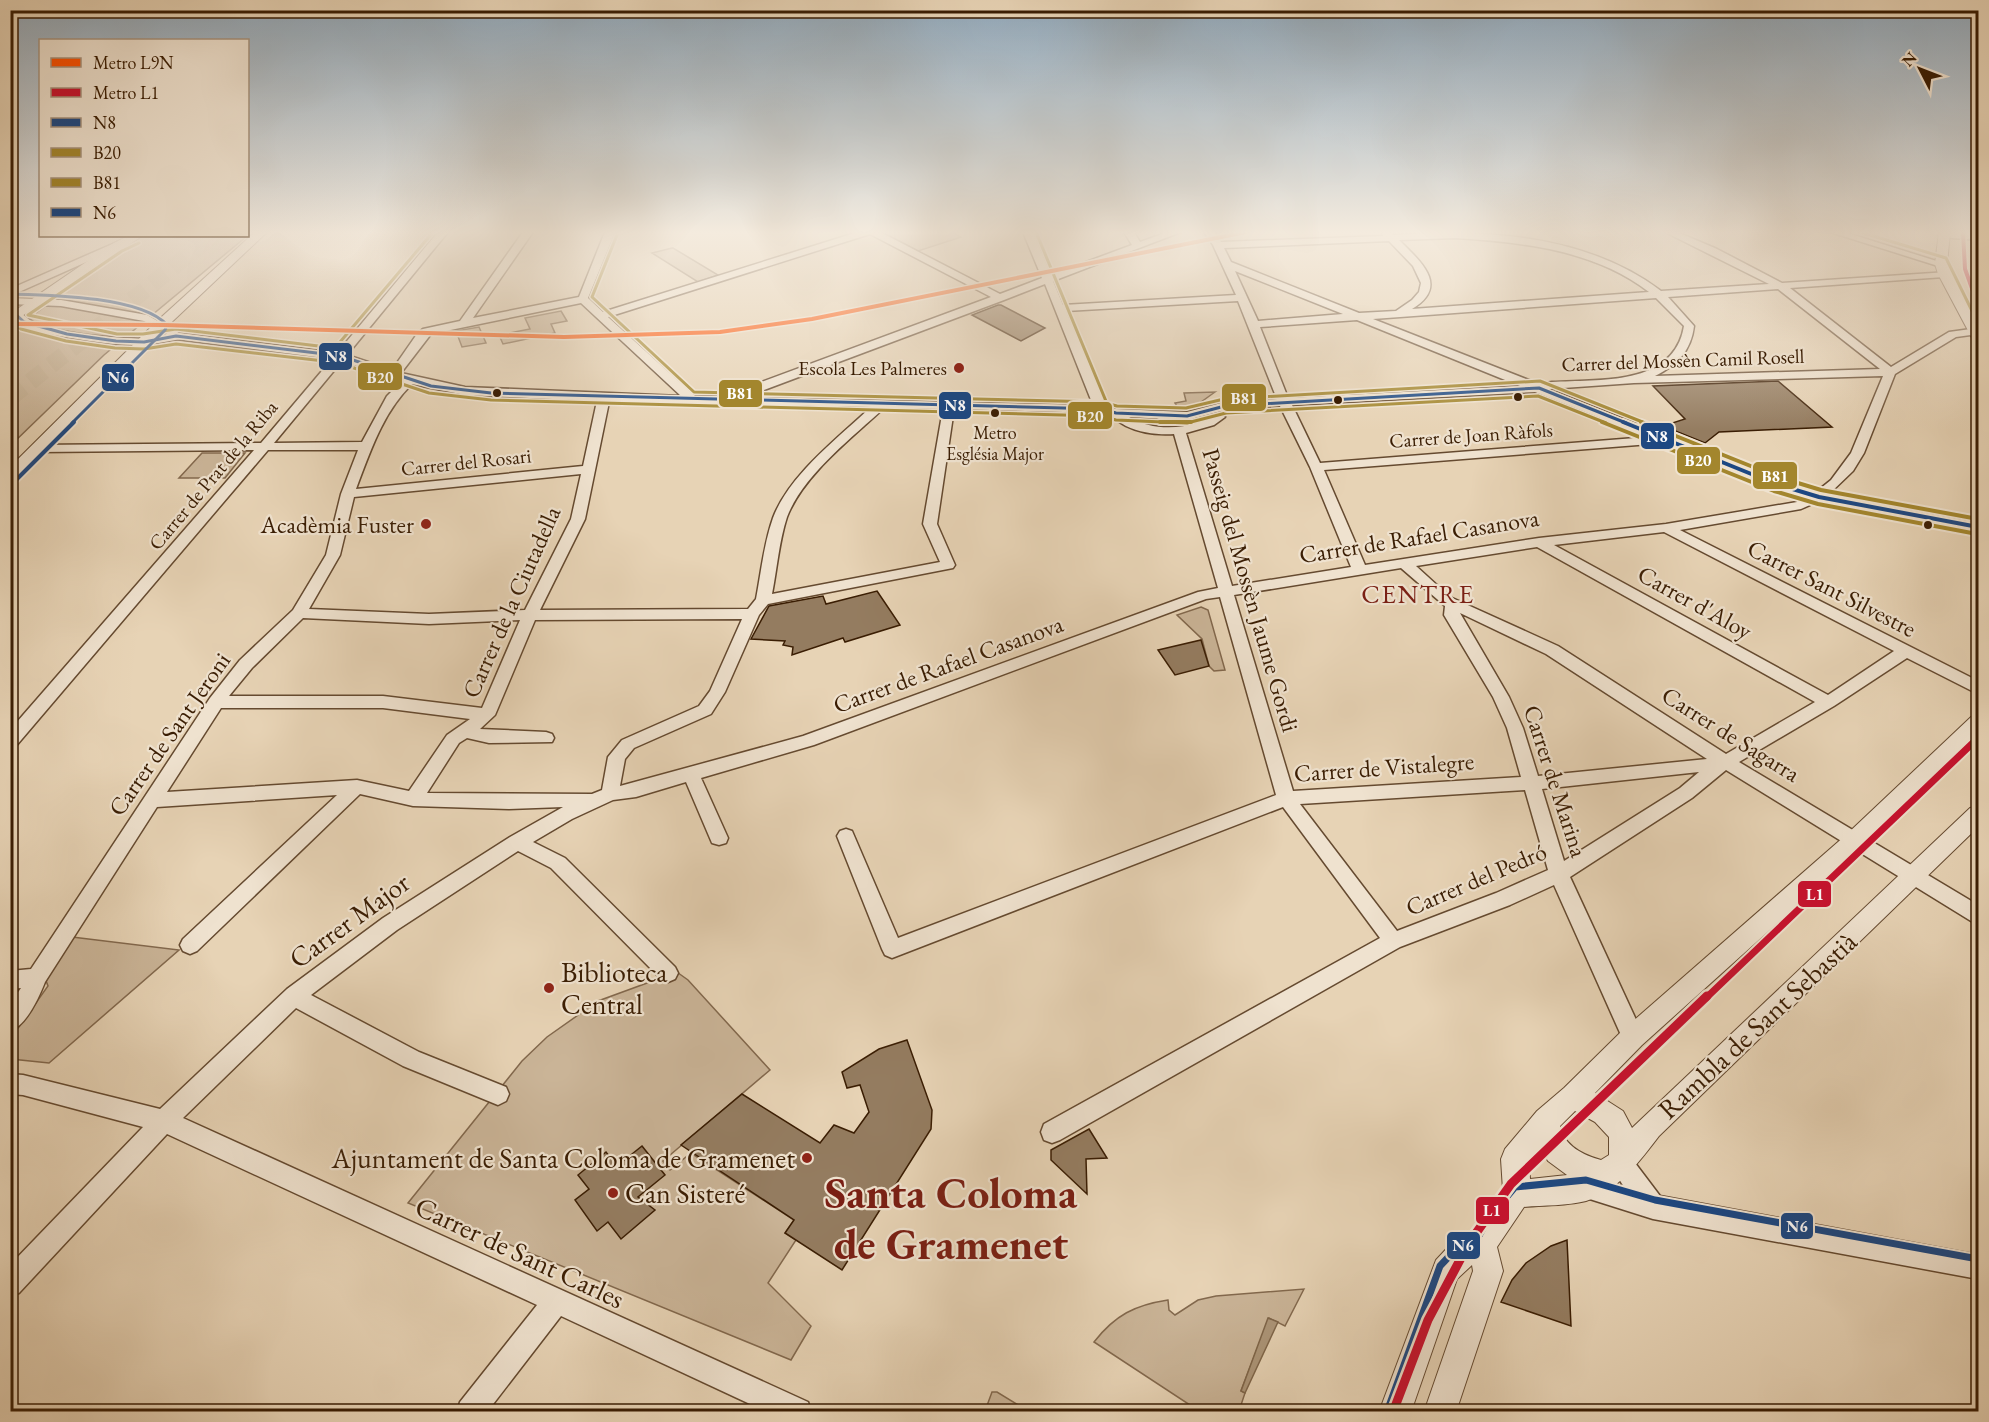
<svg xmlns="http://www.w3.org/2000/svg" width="1989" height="1422" viewBox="0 0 1989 1422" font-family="'EB Garamond',serif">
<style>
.green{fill:#cab497;stroke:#82684d;stroke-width:1.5}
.water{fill:#ac9578;stroke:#7e6549;stroke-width:1.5}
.building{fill:#947c60;stroke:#3a1d03;stroke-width:1.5}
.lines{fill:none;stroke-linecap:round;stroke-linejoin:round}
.trunk-tunnel{stroke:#c4af91;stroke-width:17;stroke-dasharray:17 9;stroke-linecap:butt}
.minor-casing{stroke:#654a30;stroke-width:3}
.tertiary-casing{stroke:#654a30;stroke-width:2}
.minor{fill:#efe2cf;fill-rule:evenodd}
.tertiary{fill:#efe2cf;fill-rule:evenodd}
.bus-1-far1-casing{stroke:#efe2cf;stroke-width:6}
.bus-1-casing{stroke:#efe2cf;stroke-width:8}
.bus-2-far1-casing{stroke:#efe2cf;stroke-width:6}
.bus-2-casing{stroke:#efe2cf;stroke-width:8}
.bus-3-far1-casing{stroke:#efe2cf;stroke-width:6}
.bus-3-casing{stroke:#efe2cf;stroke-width:8}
.bus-4-far2-casing{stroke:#efe2cf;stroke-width:6}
.bus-4-far1-casing{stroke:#efe2cf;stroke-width:8}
.bus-4-casing{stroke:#efe2cf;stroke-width:11}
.bus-1-far1{stroke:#1c4883;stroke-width:3}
.bus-1{stroke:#1c4883;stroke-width:4}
.bus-2-far1{stroke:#a3862d;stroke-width:3}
.bus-2{stroke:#a3862d;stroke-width:4}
.bus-3-far1{stroke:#a3862d;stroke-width:3}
.bus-3{stroke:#a3862d;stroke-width:4}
.bus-4-far2{stroke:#1c4883;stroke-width:3}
.bus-4-far1{stroke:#1c4883;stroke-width:4}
.bus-4{stroke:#1c4883;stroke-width:7}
.metro-1-casing{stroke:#efe2cf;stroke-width:7}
.metro-2-far2-casing{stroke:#efe2cf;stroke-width:7}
.metro-2-far1-casing{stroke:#efe2cf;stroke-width:11}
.metro-2-casing{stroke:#efe2cf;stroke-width:14}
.metro-1{stroke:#fe5000;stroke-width:4}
.metro-2-far2{stroke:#c8102e;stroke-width:4}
.metro-2-far1{stroke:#c8102e;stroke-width:7}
.metro-2{stroke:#c8102e;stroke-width:9}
.poi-dot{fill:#8f2418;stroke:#efe2cf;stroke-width:2}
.bus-dot{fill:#3a1d03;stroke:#efe2cf;stroke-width:2}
.labels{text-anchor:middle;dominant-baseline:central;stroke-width:4.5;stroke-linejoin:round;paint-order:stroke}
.far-bus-label{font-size:18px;fill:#3a1d03;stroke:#efe2cf}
.far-street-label{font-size:20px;fill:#3a1d03;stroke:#efe2cf}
.far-poi-label{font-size:20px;fill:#3a1d03;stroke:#efe2cf;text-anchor:end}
.poi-label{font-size:24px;fill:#3a1d03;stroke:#efe2cf;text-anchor:end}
.street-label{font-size:24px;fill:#3a1d03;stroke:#efe2cf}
.neighbourhood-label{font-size:26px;letter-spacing:1.5px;fill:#7a1f14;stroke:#efe2cf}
.near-street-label{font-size:28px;fill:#3a1d03;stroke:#efe2cf}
.near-poi-label{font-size:28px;fill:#3a1d03;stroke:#efe2cf;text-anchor:start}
.near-town-label{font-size:44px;font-weight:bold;fill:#7a1f14;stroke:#efe2cf}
.line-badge{stroke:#efe2cf;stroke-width:2}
.badge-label{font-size:16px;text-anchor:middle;font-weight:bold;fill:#fff}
</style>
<rect width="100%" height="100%" fill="#e7d3b5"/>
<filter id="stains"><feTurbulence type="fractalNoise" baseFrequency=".00333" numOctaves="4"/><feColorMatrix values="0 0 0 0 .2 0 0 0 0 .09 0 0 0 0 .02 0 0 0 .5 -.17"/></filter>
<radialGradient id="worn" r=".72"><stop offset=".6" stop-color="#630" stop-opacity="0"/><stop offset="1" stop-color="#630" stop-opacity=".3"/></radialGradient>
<path class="green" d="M882,232H951L961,237L918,251Z
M142,236H247L104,355L11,445V328L17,327L56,298V293L110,254Z
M672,248H673L718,275L698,282L652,253Z
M561,311L567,321L551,324L555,333L503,344L499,335L530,329L525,318Z
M479,327L486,343L462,347L456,331Z
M1215,392L1194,407L1178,408L1175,403L1186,401L1184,393Z
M202,453H245L225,478H179Z
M1201,607L1208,610L1225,670L1214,671L1209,666L1202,639L1177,615Z
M72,937L179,950L49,1063L11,1059V1038L48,986L45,978Z
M674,970L688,980L770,1070L663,1161L670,1170L691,1153L794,1220L785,1233L796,1240L768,1283L811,1326L791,1360L408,1203L522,1061L547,1037L598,1001L658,979Z
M1304,1289L1285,1326L1269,1318L1241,1391L1245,1393L1239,1411H1199L1094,1342C1115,1315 1135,1305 1168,1300L1169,1310L1175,1315L1198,1300L1216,1296Z
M992,1392H997L1028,1411H985Z"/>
<path class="water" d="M1268,1318L1278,1322L1245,1393L1241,1391Z"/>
<path class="building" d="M998,305H1001L1045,328L1021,341L972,315Z
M1778,381L1832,427L1719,432L1705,443L1663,426L1685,419L1653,386Z
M877,591L900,625L845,642L843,638L792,655L793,647L783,645L785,641L751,639L769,606L823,596L826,604Z
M1201,640L1209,666L1175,675L1158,650Z
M907,1040L932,1110L931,1129L842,1270L785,1233L794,1220L681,1145L742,1094L820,1143L834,1125L854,1133L869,1112L860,1085L847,1088L842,1072L879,1049Z
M1089,1129L1107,1158L1086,1159L1087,1194L1051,1160V1150Z
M642,1146L665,1175L638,1197L655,1210L621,1239L608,1222L597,1231L575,1200L589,1189L578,1175L606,1152L617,1166Z
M1567,1240L1571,1326L1501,1302L1512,1280L1526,1263L1551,1246Z"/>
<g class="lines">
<path class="trunk-tunnel" d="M10,398L212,236"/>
<g class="minor-casing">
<path id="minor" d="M438,232H448L347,355L392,370L417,334L423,329L460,321L523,232H533L473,318L579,297L605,232H615L588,298L603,312L858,232H880L1000,294L1042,278L1023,232H1033L1051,275L1132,245L1124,232H1134L1140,242L1168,232H1181L1053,281L1063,305L1236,295L1213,245L1204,232H1214L1221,242L1383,236L1382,232H1390L1394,235C1484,229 1586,234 1661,291L1769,284L1665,232H1677L1717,249L1782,283L1948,272V276L1944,277L1790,288L1891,367L1949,332L1978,328V334L1956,337L1895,374L1864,453L1853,471L1828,495L1978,523V531L1819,501L1801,509L1680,530L1978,681V694L1907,658L1834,706L1739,762L1978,905V923L1971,921L1726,770L1692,798L1570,877L1644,1037L1641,1044L1633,1047L1625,1044L1554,885L1510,905L1400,947L1060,1140L1052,1143L1044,1140L1041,1132L1044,1124L1380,938L1283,807L892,958L885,955L882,949L837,836L840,831L846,829L852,831L898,938L1276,795L1220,597L1206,599L814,745L701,778L728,838L726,843L719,845L712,843L686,782L636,797L613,800L572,819L533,842L565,858L675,967L678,973L675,979L668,982L661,979L551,868L518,851L397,930L311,995L419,1052L506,1087L509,1094L506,1101L498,1105L403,1066L296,1008L183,1118L808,1402L811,1412H767L561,1316L487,1412H457L460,1402L537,1305L167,1134L19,1293L10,1296V1265L143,1127L23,1095L10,1094V1074L23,1075L160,1109L287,989L383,918L510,837L563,807L509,809L413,806L360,794L197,951L190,954L183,951L180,945L183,939L337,795L157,807L45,982C39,997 27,1025 10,1031V1004L21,988L10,989V971L31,969L210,698L240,660L293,610L326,555L341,494L358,450H268L16,746L10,748V730L254,450L39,452L33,448L35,445L261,443L332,359L176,339L144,321L61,306L10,304V298L61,300L147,315L179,333L337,353ZM870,234L991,297L729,394L727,397L695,396L608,317ZM1455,238C1522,242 1595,250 1649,292L1412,309C1450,286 1421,262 1399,240ZM1389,241L1413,266L1421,283L1419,292L1412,300L1396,311L1359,313L1231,262L1224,248ZM1235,271L1343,314L1258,321ZM1045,284L1093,405L743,398L1004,300ZM1778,289L1880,369L1655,376C1677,365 1691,351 1694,326L1668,297ZM1656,298L1684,326C1674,387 1598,379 1552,382L1539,384L1373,319ZM1238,301L1277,399L1225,402L1187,412L1116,409L1106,407L1066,311ZM581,303L681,396L465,387L401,373L431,334ZM1357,320L1520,386L1288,398L1260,327ZM342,361L402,381L387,396L362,442L274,443ZM1883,376L1851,453L1831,480L1816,492L1781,481L1549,389L1634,383ZM412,384L465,395L597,401L583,466L356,489C370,452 383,412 412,384ZM1535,392L1648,437L1320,463L1292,405ZM609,402L871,407C838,438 789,475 773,518C764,543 761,573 756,599L748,609L540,610L585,519ZM1280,406L1310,467L1351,567L1232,586L1186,433L1214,425L1225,417L1219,413C1211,416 1204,420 1196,423C1176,430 1148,429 1129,417L1187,420L1225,410ZM884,408L943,409L923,524L940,562L772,594C777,569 779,541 787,517C803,475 852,438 884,408ZM954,409L1101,413C1111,415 1117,421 1126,426C1140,433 1159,435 1174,434L1218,588L1198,592L803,736L620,786L625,759L634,748L711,714L725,692L759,615L768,604L953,568L955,565L937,524ZM1663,443L1771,487L1806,497L1797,502L1666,524L1539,538L1365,565L1324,470ZM581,474L571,519L525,610L429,614L309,609L340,555L354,497ZM1664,532L1894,651L1828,695L1554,545ZM1537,547L1815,702L1726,754L1558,646L1450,597L1416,566ZM1401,568L1445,606L1444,615L1493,697L1507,728L1521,777L1293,791L1234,595ZM1460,613L1546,654L1707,759L1538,776L1523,728L1509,697ZM303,618L429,624L520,620L482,708L383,696H229L252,668ZM742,619L710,691L699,706L622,740L608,757L602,790L592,794L427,793L459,743L467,738L489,743L552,742L554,738L552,734L546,732L480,729L495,715L535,620ZM221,708H383L470,719L447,735L409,791L357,780L167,792ZM1699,772L1680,788L1564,861L1542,789ZM1525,790L1548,870L1496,893L1397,931L1300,804Z
M1830,232H1844L1946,264L1938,266Z
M1943,232L1978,234V240L1940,237L1938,235Z
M117,242L122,245L120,247L10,296V289Z
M10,306C21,310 26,320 37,324C70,336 109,337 144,339L149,342C138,351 46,335 29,329C20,326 16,321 10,314Z
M1621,1151L1629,1155L1660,1196L1978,1255V1279L1653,1219L1577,1195L1573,1187L1577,1179L1585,1175L1624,1187L1609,1163L1613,1155Z"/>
</g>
<g class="tertiary-casing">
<path id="tertiary" d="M255,232H267L157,336L176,332L182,336L181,339L147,345L15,479L10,480V467L156,322Z
M1939,232H1950L1947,264L1978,327V342L1972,338L1938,274L1935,264Z
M128,236H142L10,324V314L114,243Z
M1978,715V733L1862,847L1642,1045L1595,1093L1623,1111L1632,1128L1970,808L1978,806V827L1659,1136C1640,1161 1617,1192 1586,1201C1567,1206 1544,1205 1524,1207L1497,1247L1503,1271L1456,1412H1424L1473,1271L1472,1265L1457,1279L1411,1412H1379L1436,1260L1450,1245L1472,1235L1503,1190L1501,1159L1505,1149L1537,1111L1564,1088L1624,1029L1846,835L1971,717ZM1575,1111L1595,1122L1609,1137V1155L1601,1160C1583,1155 1564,1146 1560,1126ZM1541,1149L1548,1161L1567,1175L1530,1179L1529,1163Z"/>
</g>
<use href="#minor" class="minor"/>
<use href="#tertiary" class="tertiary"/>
<g class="bus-1-far1-casing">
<path id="bus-1-far1" d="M10,309L24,322L67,334L116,341L144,342L176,336L325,354L353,360L431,386L491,393L1101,409L1116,413L1187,416L1225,406L1539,388L1626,423"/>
</g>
<g class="bus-1-casing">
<path id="bus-1" d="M1623,422L1776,484L1819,497L1978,527"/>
</g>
<g class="bus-2-far1-casing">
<path id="bus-2-far1" d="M10,320L21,329L66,341L115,348L144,349L176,344L324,361L351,367L429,393L491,400L1100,416L1116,420L1187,423L1226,413L1538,396L1606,423"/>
</g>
<g class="bus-2-casing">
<path id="bus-2" d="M1160,422H1191
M1602,422L1774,491L1818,504L1977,534"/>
</g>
<g class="bus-3-far1-casing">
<path id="bus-3-far1" d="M1036,232L1108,406
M1860,232L1946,258L1978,323
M617,235L592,297L694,392L1101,402L1117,406L1186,408L1224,399L1540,381L1645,423
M139,243L122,251L28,315L117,334H143L176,329L335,348L433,232"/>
</g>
<g class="bus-3-casing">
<path id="bus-3" d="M1641,422L1778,477L1821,490L1978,519"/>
</g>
<g class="bus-4-far2-casing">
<path id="bus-4-far2" d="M10,294C49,295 141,296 167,325L165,330L72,423"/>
</g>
<g class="bus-4-far1-casing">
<path id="bus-4-far1" d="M15,481L74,422"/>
</g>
<g class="bus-4-casing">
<path id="bus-4" d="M1388,1409L1440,1266L1456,1249L1477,1239L1489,1218L1515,1187L1586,1180L1655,1200L1978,1259"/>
</g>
<use href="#bus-1-far1" class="bus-1-far1"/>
<use href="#bus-1" class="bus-1"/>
<use href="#bus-2-far1" class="bus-2-far1"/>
<use href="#bus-2" class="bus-2"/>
<use href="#bus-3-far1" class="bus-3-far1"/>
<use href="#bus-3" class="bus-3"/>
<use href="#bus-4-far2" class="bus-4-far2"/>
<use href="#bus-4-far1" class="bus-4-far1"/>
<use href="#bus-4" class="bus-4"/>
<g class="metro-1-casing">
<path id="metro-1" d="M10,324L164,325L564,337L720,332L812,319L1246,232"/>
</g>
<g class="metro-2-far2-casing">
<path id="metro-2-far2" d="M1963,232L1965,269L1978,305"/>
</g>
<g class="metro-2-far1-casing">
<path id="metro-2-far1" d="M1706,998L1978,738"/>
</g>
<g class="metro-2-casing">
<path id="metro-2" d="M1393,1412L1428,1320L1469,1243L1511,1184L1707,996"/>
</g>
<use href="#metro-1" class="metro-1"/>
<use href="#metro-2-far2" class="metro-2-far2"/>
<use href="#metro-2-far1" class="metro-2-far1"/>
<use href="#metro-2" class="metro-2"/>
</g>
<linearGradient id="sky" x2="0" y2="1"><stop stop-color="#90a8bb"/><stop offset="0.54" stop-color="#f4ebde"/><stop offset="1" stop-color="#f4ebde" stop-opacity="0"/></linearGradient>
<rect width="1989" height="431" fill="url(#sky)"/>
<g class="poi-dot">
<circle cx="959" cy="368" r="6"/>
<circle cx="426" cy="524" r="6"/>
<circle cx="549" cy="988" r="6"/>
<circle cx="807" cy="1158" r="6"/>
<circle cx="613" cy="1193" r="6"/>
</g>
<g class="bus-dot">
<circle cx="497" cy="393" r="5"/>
<circle cx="1518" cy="397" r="5"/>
<circle cx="1338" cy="400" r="5"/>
<circle cx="995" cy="413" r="5"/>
<circle cx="1928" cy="525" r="5"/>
</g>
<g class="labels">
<g class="far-bus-label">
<text x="995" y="432">Metro<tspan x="995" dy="21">Església Major</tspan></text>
</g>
<g class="far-street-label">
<text transform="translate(1683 360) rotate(-2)">Carrer del Mossèn Camil Rosell</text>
<text transform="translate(1471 435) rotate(-4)">Carrer de Joan Ràfols</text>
<text transform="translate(466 462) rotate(-6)">Carrer del Rosari</text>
<text transform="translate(213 475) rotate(-50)">Carrer de Prat de la Riba</text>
</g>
<g class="far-poi-label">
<text x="947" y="368">Escola Les Palmeres</text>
</g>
<g class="poi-label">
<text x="414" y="524">Acadèmia Fuster</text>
</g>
<g class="street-label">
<text transform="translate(1419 536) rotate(-9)">Carrer de Rafael Casanova</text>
<text transform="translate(1832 588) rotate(27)">Carrer Sant Silvestre</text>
<text transform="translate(1251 590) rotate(74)">Passeig del Mossèn Jaume Gordi</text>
<text transform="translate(511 602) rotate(-66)">Carrer de la Ciutadella</text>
<text transform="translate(1695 602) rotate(29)">Carrer d'Aloy</text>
<text transform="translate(948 664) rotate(-20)">Carrer de Rafael Casanova</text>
<text transform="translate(169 734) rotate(-55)">Carrer de Sant Jeroni</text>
<text transform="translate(1731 734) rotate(32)">Carrer de Sagarra</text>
<text transform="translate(1384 767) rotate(-4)">Carrer de Vistalegre</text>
<text transform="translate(1556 781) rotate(72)">Carrer de Marina</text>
<text transform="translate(1476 879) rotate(-23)">Carrer del Pedró</text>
</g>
<g class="neighbourhood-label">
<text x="1418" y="594">CENTRE</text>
</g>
<g class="near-street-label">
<text transform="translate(349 920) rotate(-36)">Carrer Major</text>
<text transform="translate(1757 1025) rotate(-43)">Rambla de Sant Sebastià</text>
<text transform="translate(520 1252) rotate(25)">Carrer de Sant Carles</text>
</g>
<g class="near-poi-label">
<text x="561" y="972">Biblioteca<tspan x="561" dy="32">Central</tspan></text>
<text x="795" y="1158" text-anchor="end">Ajuntament de Santa Coloma de Gramenet</text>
<text x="625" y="1193">Can Sisteré</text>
</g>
<g class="near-town-label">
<text x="951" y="1192">Santa Coloma<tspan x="951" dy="51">de Gramenet</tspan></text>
</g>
</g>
<g class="line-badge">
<rect x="318" y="342" width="35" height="29" rx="6" fill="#1c4883"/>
<rect x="357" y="362" width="46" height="29" rx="6" fill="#a3862d"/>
<rect x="101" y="363" width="34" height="29" rx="6" fill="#1c4883"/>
<rect x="718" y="379" width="45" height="29" rx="6" fill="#a3862d"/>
<rect x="1221" y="383" width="46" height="29" rx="6" fill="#a3862d"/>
<rect x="938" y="391" width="34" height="29" rx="6" fill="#1c4883"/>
<rect x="1067" y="401" width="46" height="29" rx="6" fill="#a3862d"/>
<rect x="1640" y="422" width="35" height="28" rx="6" fill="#1c4883"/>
<rect x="1676" y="446" width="45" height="29" rx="6" fill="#a3862d"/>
<rect x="1752" y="461" width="46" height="29" rx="6" fill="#a3862d"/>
<rect x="1797" y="880" width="35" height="28" rx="6" fill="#c8102e"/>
<rect x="1475" y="1196" width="35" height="29" rx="6" fill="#c8102e"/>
<rect x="1780" y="1212" width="34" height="28" rx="6" fill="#1c4883"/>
<rect x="1446" y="1231" width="35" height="29" rx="6" fill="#1c4883"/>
</g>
<g class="badge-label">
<text x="336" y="362">N8</text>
<text x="380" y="383">B20</text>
<text x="118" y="383">N6</text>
<text x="740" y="399">B81</text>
<text x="1244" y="404">B81</text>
<text x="955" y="411">N8</text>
<text x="1090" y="422">B20</text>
<text x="1657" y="442">N8</text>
<text x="1698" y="466">B20</text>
<text x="1775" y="482">B81</text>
<text x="1815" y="900">L1</text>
<text x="1492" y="1216">L1</text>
<text x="1797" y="1232">N6</text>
<text x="1463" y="1251">N6</text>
</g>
<rect width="1989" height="1422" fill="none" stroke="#e7d3b5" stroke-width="36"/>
<rect x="12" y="12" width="1965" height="1398" fill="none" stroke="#3a1d03" stroke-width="3"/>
<rect x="18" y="18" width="1953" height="1386" fill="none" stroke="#3a1d03" stroke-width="1.5"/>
<rect x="39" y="39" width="210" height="198" fill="#efe2cf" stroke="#a7937d" stroke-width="1.5"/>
<rect x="51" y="58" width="30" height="9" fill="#fe5000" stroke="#a7937d" stroke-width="1.5"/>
<text x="93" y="69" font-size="18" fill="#3a1d03">Metro L9N</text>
<rect x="51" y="88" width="30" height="9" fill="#c8102e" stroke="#a7937d" stroke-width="1.5"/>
<text x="93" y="99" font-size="18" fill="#3a1d03">Metro L1</text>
<rect x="51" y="118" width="30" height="9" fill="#1c4883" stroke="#a7937d" stroke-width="1.5"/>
<text x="93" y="129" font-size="18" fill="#3a1d03">N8</text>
<rect x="51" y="148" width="30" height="9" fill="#a3862d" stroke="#a7937d" stroke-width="1.5"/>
<text x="93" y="159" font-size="18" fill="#3a1d03">B20</text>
<rect x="51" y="178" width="30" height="9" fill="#a3862d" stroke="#a7937d" stroke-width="1.5"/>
<text x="93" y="189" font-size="18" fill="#3a1d03">B81</text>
<rect x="51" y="208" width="30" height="9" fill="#1c4883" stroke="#a7937d" stroke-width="1.5"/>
<text x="93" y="219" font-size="18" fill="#3a1d03">N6</text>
<g transform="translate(1920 69) rotate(312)" stroke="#efe2cf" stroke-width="4.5" paint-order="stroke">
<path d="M0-4.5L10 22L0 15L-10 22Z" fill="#3a1d03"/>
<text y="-9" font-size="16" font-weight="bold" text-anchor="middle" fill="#3a1d03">N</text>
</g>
<rect width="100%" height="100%" filter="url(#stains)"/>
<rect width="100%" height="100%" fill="url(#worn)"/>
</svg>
